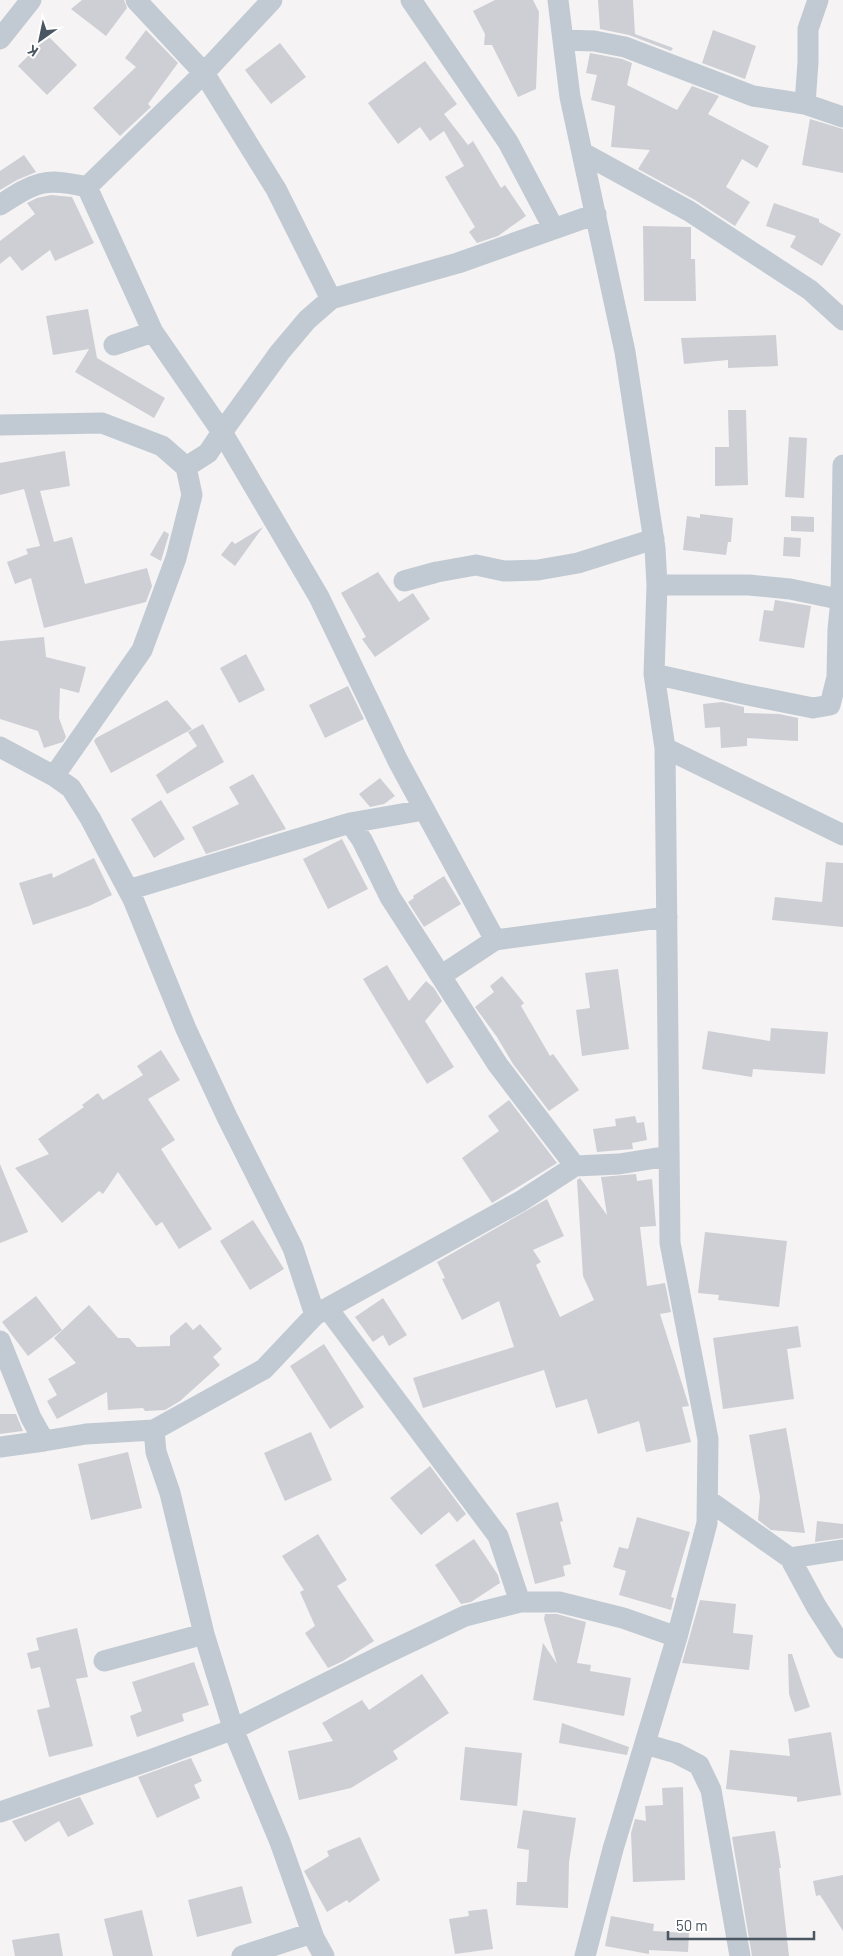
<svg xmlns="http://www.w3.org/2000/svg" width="843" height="1956" viewBox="0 0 843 1956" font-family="Barlow,sans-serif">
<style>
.building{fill:#cdcfd5}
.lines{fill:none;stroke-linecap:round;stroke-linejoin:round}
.minor{stroke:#c1cad2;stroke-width:21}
</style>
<rect width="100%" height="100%" fill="#f5f3f3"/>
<path class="building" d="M82,0H124L127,8L106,36L71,9Z
M495,0H533L539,12L536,89L518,97L492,45H484L485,34L473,11Z
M598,0H633L635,34L673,48L671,51L629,35L600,29Z
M146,30L178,63L148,104L151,107L120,136L93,108L136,67L125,58Z
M713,30L756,46L745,79L702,63Z
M48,36L77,65L47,95L18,66Z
M280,43L306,77L271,104L245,70Z
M590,53L622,59L632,63L627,85L677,110L692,86L719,96L708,114L769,146L757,168L742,159L726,187L750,202L735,226L695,200L638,169L650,150L611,147L615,106L591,100L597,75L586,73Z
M425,61L457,104L444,114L468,145L473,141L501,188L505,185L526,216L498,236L477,243L469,232L475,227L445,177L464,166L444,131L430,141L420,127L398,144L368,103Z
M810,119L843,129V173L802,165Z
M24,155L36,172L17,180L0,190V171Z
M51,195L72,197L94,243L55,261L50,250L22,271L10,256L0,264V241L35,214L27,203L37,198Z
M774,203L819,219V222L841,234L822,266L790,247L796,236L766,226Z
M643,226L691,227V259H695L696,301H644Z
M88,309L97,358L165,398L154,418L75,372L89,349L53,355L46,316Z
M776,335L778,366L728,368V360L684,364L681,338Z
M728,410H746L748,485L715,486V447H729Z
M789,437L807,438L804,498L785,497Z
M65,451L70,486L40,491L54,542L72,537L85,584L147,568L152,586L146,602L44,628L31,578L15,584L7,562L28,554L26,549L40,546L24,489L0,495V463Z
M700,514L733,518L731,542H728L726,555L683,550L687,516L700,518Z
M791,516L814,517V532L791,531Z
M263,527L235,566L221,555L232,541L235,544Z
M164,531L169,534L161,561L150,555Z
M784,537L801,538L800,557L783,556Z
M378,572L399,602L413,593L430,619L375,657L362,639L366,637L341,593Z
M775,600L811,606L804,648L759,641L764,610L773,611Z
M44,637L46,657L86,667L79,693L60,688L59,718L66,737L63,742L44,748L38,731L0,719V641Z
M246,654L265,690L239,703L220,668Z
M348,686L364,719L325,738L309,705Z
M167,700L192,729L111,773L94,741L96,738Z
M722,702L744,707V713L779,714L798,718V741L747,738V746L721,748L720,727L705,728L703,704Z
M203,724L224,762L167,794L156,775L197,746L188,732Z
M253,774L286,829L206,854L192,827L239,804L229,787Z
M380,778L395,796L384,804L370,807L359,794Z
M161,800L185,839L154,858L131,819Z
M342,839L368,889L328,909L303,859Z
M94,858L112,895L89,906L33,925L19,883L52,873L53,878Z
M826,862L843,863V927L772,920L775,897L822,902Z
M444,876L461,904L424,927L408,902L414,898L413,896Z
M387,965L409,1001L426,981L434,988L442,1001L425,1021L454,1067L427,1084L363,979Z
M618,969L629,1049L582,1056L576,1010L590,1008L585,973Z
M502,976L524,1003L521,1006L550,1056L553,1054L579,1090L549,1111L513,1064L497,1037L475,1007L494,992L490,986Z
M771,1028L828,1032L825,1074L753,1069L752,1077L702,1069L708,1031L770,1041Z
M161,1050L180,1080L148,1099L175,1140L161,1149L212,1229L179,1249L162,1222L156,1226L118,1172L103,1194L99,1191L62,1223L15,1168L49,1154L38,1139L84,1107L82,1105L98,1093L103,1100L143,1075L137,1066Z
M509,1100L557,1163L492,1203L462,1158L499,1131L488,1116Z
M635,1116L637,1123L644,1122L647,1140L632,1143L633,1149L597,1152L593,1129L616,1126L615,1119Z
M0,1164L28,1232L0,1243Z
M636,1174L637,1181L652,1179L656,1226L640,1227L647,1286L665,1283L671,1312L660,1314L689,1406L682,1407L691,1442L646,1452L639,1421L598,1434L587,1399L556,1408L544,1370L423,1408L413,1378L514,1347L499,1301L462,1320L442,1279L445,1278L437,1262L547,1199L564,1236L533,1250L541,1262L536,1265L560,1317L594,1300L583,1276L577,1180L580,1178L607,1215L601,1177Z
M253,1220L284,1269L250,1290L220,1241Z
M705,1232L787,1241L779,1307L718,1300L719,1295L698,1293Z
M36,1296L62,1330L28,1356L2,1322Z
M383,1298L407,1335L389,1346L383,1335L373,1342L355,1317Z
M89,1305L118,1338H129L137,1347L170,1346V1336L186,1322L193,1330L200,1324L222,1349L213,1357L220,1365L180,1401L165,1410L145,1411L143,1408L108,1410L107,1392L57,1419L47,1401L57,1395L48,1379L76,1363L54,1338Z
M798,1326L801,1347L787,1349L794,1399L723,1409L713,1338Z
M324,1344L364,1407L330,1429L290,1366Z
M0,1414H16L23,1431L0,1434Z
M786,1428L805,1533L771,1530L758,1520L760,1497L749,1435Z
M311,1432L332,1480L285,1501L264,1453Z
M128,1452L142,1508L91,1520L78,1464Z
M430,1466L466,1514L457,1522L449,1512L421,1535L390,1498Z
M558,1502L563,1521L560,1522L571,1564L563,1566L565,1576L535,1584L516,1513Z
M637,1517L690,1532L671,1597L674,1598L671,1610L619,1595L626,1571L613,1567L619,1547L628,1549Z
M817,1521L843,1524V1538L815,1542Z
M318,1534L347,1580L337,1586L374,1641L343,1661L328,1668L305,1633L315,1626L300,1592L304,1590L282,1556Z
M474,1539L498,1575L500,1583L471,1602L461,1604L435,1565Z
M700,1600L736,1604L733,1633L753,1635L749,1670L682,1663Z
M545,1614H557L586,1622L577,1663L591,1665L590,1671L631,1678L624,1716L533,1700L543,1643L557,1664L544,1619Z
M77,1628L88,1677L76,1679L93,1746L49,1757L37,1710L50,1707L40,1667L31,1669L27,1653L39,1650L36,1638Z
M788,1654H792L810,1707L795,1712L789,1694Z
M194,1662L209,1705L182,1714L184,1721L137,1737L130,1716L142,1711L132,1682Z
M422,1674L449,1713L393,1751L398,1759L351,1788L299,1800L288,1751L333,1741L322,1723L362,1700L369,1710Z
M562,1723L629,1747L627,1755L559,1743Z
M831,1732L841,1795L797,1802V1797L726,1789L730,1750L790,1756L788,1739Z
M465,1747L522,1753L517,1806L460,1800Z
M191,1758L202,1781L194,1785L200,1798L157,1818L138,1777Z
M683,1787L685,1880L633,1882L631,1833L635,1819L646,1821L645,1806L663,1805L662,1788Z
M80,1797L94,1824L68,1837L59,1821L25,1842L12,1821Z
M523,1810L576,1818L569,1862L568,1908L516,1905L517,1882H527L529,1850L517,1848Z
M775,1831L781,1868H779L789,1956H752L732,1837Z
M360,1837L380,1880L349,1903L347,1900L327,1912L304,1871L329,1856L327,1851Z
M843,1875V1931L820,1895L816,1896L813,1881Z
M242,1886L252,1923L197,1937L188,1900Z
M487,1909L493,1949L455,1954L449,1919L469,1916L468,1911Z
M142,1910L153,1956H113L104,1919Z
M611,1916L654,1924L653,1931L689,1933L688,1952L649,1950V1954L605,1946Z
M59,1933L63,1956H15L12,1940Z"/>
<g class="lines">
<path class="minor" d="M136,0L204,73L276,189L331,299
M411,0L508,142L554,229
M558,0L570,97L625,352L655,548L657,585L654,674L665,748L670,1243L708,1439L707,1523L677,1637L613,1849L585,1956
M0,39L31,0
M563,40L594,41L625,47L753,96L805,104L843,117
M805,104L808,62V29L818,0
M583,153L689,211L810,290L843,320
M87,187L153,332L222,432L208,453L186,467
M0,205C36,182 44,177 87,187L204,73L272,0
M114,345L153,332
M0,425L102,423L162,446L186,467L192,495L176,558L142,650L54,776
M404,581L437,572L476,565L504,571L538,570L578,563L654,539
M657,585H749L790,589L843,600
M654,674L743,694L813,708L830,705L837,677L838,629L841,600L843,465
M0,747L54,776L71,788L90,818L133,899L186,1029L227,1117L293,1248L315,1315
M665,748L843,835
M350,823L362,840L390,897L498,1065L575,1166
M128,890L350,823L424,810
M495,940L398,761L319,597L222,432L280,352L307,320L331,299L458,263L596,214
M442,975L495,940L667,917
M328,1309L498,1536L520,1602
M0,1341L31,1418L44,1441L86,1434L154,1430L156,1452L170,1493L204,1634L235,1734L280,1842L314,1938L324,1956
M154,1430L264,1369L315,1315L521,1201L575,1166L619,1164L669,1156
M0,1447L44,1441
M708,1500L790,1558L816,1606L843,1648
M790,1558L843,1550
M104,1661L204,1634
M645,1744L676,1753L699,1765L711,1790L740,1956
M0,1812L153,1759L234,1729L385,1654L465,1616L520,1602H559L623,1618L677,1637
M242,1956L312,1933"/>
</g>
<g transform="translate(40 40) rotate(213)" stroke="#ffffff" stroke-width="4" paint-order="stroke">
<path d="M0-4L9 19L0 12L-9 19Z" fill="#4a5661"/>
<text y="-8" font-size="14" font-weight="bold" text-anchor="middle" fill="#4a5661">K</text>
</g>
<path d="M668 1931v8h146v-8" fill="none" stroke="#4a5661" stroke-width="2.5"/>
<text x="676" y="1931" font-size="15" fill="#4a5661" stroke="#ffffff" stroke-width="4" paint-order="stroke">50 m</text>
</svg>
